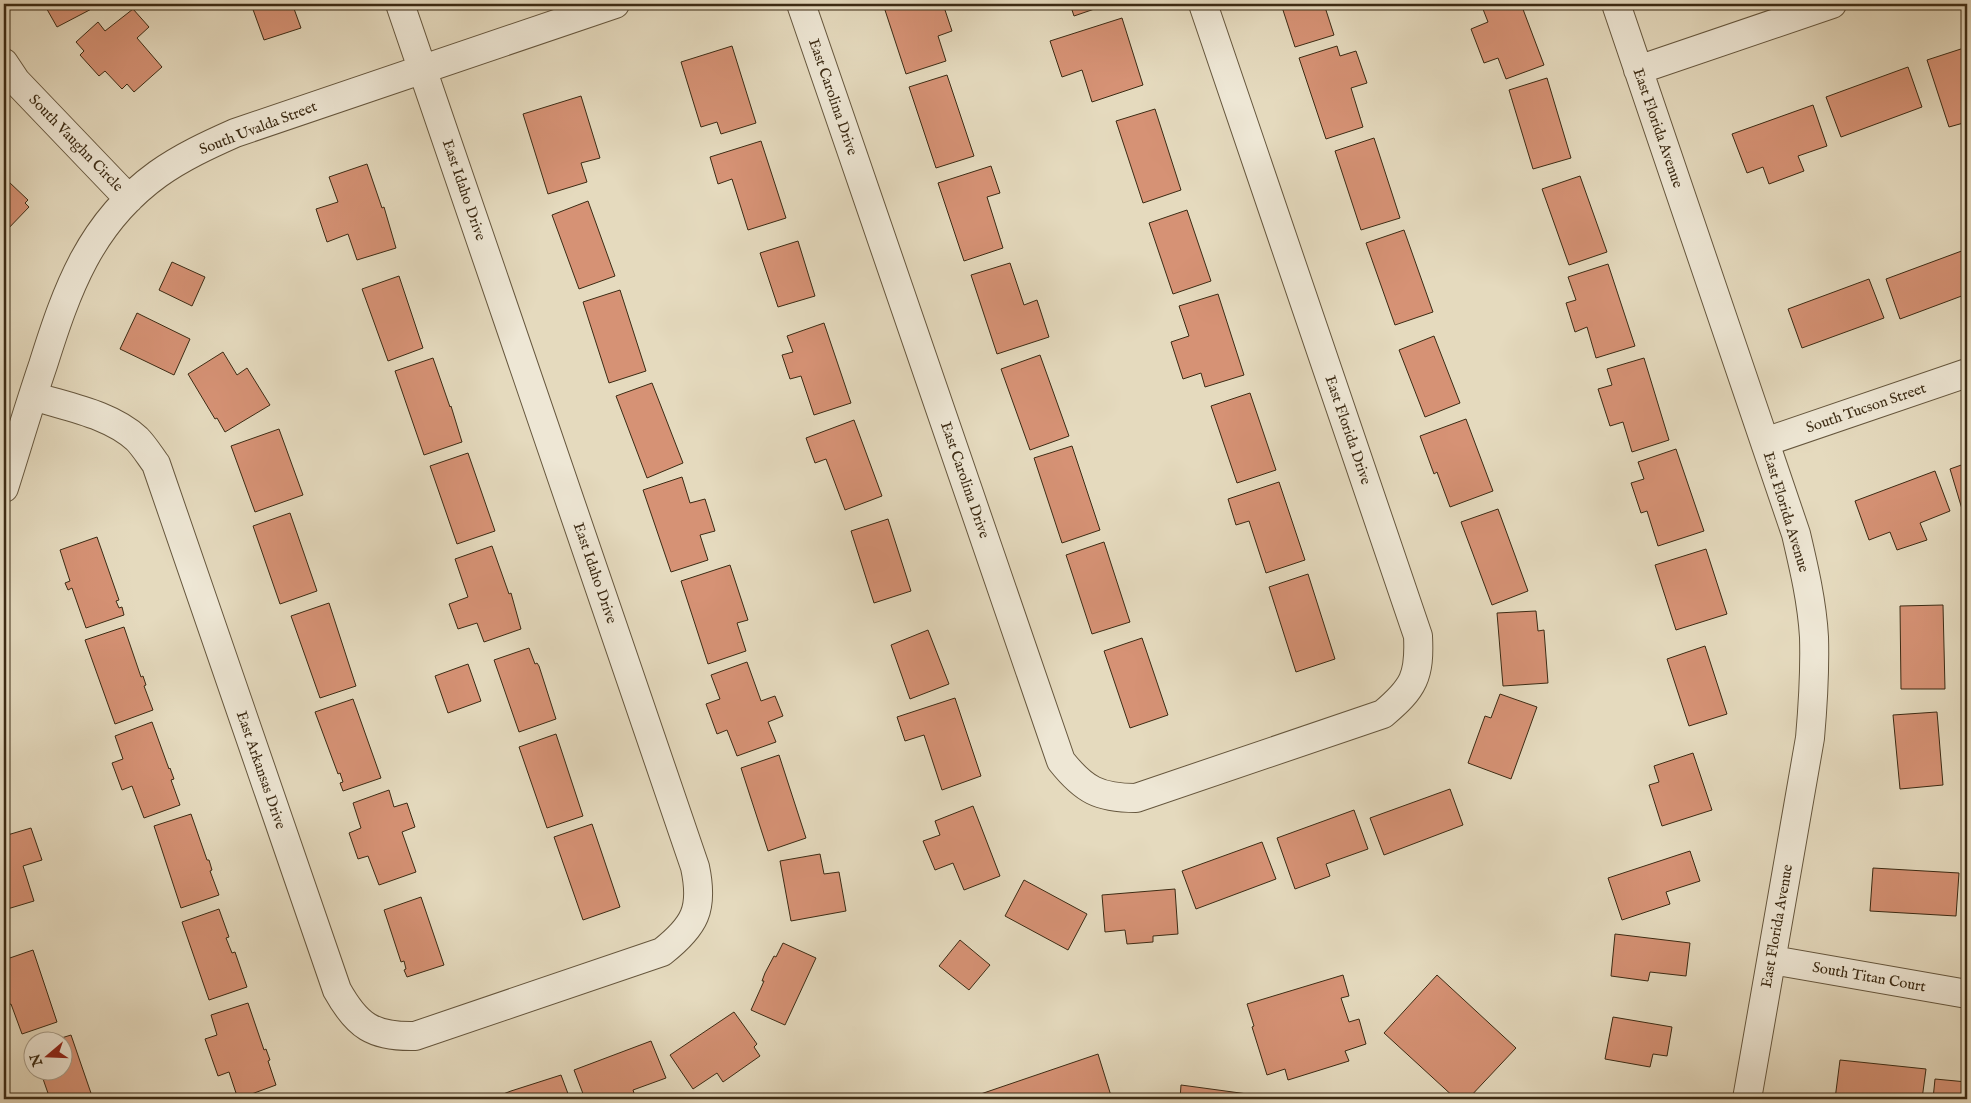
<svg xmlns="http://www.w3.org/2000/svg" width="1971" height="1103" viewBox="0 0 1971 1103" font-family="'IM FELL English',serif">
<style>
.building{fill:#d69275;stroke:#3c2b14}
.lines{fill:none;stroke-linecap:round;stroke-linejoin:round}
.minor-casing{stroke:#66573e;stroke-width:30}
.minor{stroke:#eee7d5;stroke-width:28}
.labels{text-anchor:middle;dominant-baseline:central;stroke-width:4.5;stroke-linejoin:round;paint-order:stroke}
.street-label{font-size:15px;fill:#3c2b14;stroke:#eee7d5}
</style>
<rect width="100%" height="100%" fill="#e5dabe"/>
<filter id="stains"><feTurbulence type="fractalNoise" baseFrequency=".004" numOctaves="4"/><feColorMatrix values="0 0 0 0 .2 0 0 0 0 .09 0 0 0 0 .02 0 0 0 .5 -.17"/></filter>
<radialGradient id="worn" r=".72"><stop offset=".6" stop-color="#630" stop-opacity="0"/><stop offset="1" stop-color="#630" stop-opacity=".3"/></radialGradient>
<path class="building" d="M44,4H101L57,27Z
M251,4H298L293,6L301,28L264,40Z
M883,4H943L952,31L938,36L946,61L906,74Z
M1070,4H1109L1074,16Z
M1281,4H1324L1334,35L1295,47Z
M1481,4H1521L1544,65L1506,79L1498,58L1484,63L1471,29L1488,22Z
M133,9L149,27L137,38L162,67L134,92L127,84L122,89L105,71L99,76L80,55L84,51L76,42L98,22L105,31Z
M1122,18L1143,85L1092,102L1082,70L1062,77L1050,41Z
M732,46L756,123L721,134L717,122L701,127L681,62Z
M1337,46L1340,56L1356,51L1367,83L1351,88L1363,127L1326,139L1299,58Z
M1967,47V122L1949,127L1927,60Z
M1908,67L1922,107L1841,137L1826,97Z
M947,75L974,156L936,168L909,87Z
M1547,78L1571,158L1533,169L1509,90Z
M581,96L600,158L581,163L587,182L548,194L523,114Z
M1813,105L1827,146L1798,156L1804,171L1769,184L1763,167L1747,173L1732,134Z
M1155,109L1181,190L1143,203L1116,121Z
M1374,138L1400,218L1361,230L1335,151Z
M761,141L786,218L748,230L732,179L718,184L710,157Z
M367,164L382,208L384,207L396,248L357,260L348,234L327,242L316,209L338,202L329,177Z
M991,166L1000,193L987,197L1003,248L964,261L938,183Z
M1580,176L1607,252L1569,265L1542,189Z
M9,182L28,200L25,203L29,207L4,233V184L5,183L7,184Z
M588,201L615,276L579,289L552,215Z
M1187,210L1211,281L1173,294L1149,223Z
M1404,230L1433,312L1395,325L1366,243Z
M798,241L815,296L778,307L760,253Z
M1967,249V294L1900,319L1886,279Z
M172,262L205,277L192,306L159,290Z
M1010,263L1024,305L1037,300L1049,337L997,354L971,275Z
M1608,264L1635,346L1596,358L1587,327L1575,332L1566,303L1576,300L1568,277Z
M399,276L423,348L388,361L362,289Z
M1869,279L1884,318L1802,348L1788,309Z
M620,290L646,371L609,383L583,302Z
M1218,294L1244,375L1205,387L1201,373L1183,379L1171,342L1189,336L1179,306Z
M137,313L190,339L174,375L120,349Z
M824,323L851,403L814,415L801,376L790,379L782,355L793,352L787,336Z
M1434,336L1460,403L1425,417L1399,350Z
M223,352L237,375L247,368L270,405L225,432L217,418L215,419L188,374Z
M1040,355L1069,436L1030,450L1001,369Z
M433,358L450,407L451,406L462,442L424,455L395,371Z
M1644,358L1669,440L1632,452L1623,422L1610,426L1598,389L1612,385L1607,369Z
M652,383L683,463L647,478L616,396Z
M1250,393L1276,470L1237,483L1211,406Z
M1466,419L1493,491L1450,507L1437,472L1434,474L1420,436Z
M854,420L882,496L845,510L826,459L815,463L806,438Z
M279,429L303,495L255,512L231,446Z
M1072,446L1100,530L1062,543L1034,458Z
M1676,449L1704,531L1658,546L1647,511L1641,513L1631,483L1644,479L1638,462Z
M468,453L495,531L457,544L430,466Z
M1967,463V507L1962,509L1950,469Z
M1935,471L1950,511L1920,523L1927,540L1897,550L1890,532L1869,540L1855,501Z
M682,477L690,503L705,499L715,531L700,535L708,560L671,572L643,490Z
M1279,482L1305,560L1266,573L1249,521L1236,525L1228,499Z
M1498,509L1528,591L1492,605L1461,522Z
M290,513L317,591L280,604L253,526Z
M888,519L911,591L874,603L851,531Z
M97,537L119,600L116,601L119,608L122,607L124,615L86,628L72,588L68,590L65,583L70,581L60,550Z
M1104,542L1130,622L1092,634L1066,555Z
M492,546L509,594L511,593L521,629L484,642L477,623L458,629L449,604L468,597L455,559Z
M1706,549L1727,614L1676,630L1655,565Z
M730,565L748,620L737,623L746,651L708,664L681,581Z
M1308,574L1335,659L1296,672L1269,587Z
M329,603L356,686L320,698L291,616Z
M1943,605L1945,689H1901L1900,606Z
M1536,611L1538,631L1544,630L1548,683L1503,686L1497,613Z
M124,627L141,677L143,676L146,685L144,686L153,710L115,724L85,640Z
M928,630L949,684L910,699L891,645Z
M1142,638L1168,715L1130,728L1104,651Z
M1705,646L1727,714L1689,726L1667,659Z
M529,648L535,664L537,663L539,666L556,719L519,732L494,660Z
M747,662L761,701L775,696L783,716L768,722L776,742L737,756L727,730L717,734L706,704L720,699L711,675Z
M468,664L481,701L448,713L435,676Z
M1500,694L1537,707L1511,779L1468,763L1485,716L1491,718Z
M955,698L981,776L942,790L924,735L905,741L897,717Z
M353,699L381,778L343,791L340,783L343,782L340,773L338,774L315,712Z
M1937,712L1943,785L1900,789L1893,715Z
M152,722L169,769L170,768L174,779L171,780L180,805L144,818L132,786L122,790L112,763L123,759L115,736Z
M556,734L583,816L547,828L519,747Z
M1693,753L1712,810L1662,826L1649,785L1659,782L1654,766Z
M779,755L806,838L768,851L741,768Z
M1450,789L1463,825L1384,855L1370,818Z
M389,790L394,807L407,803L415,827L402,832L416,872L379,885L368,856L358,859L349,833L361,828L353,803Z
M973,806L1000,876L964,890L953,863L935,870L923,841L940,835L935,821Z
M1354,810L1368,849L1326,864L1330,876L1295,889L1277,838Z
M191,814L207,860H209L212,870L210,871L219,895L181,908L154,826Z
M592,824L620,907L583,920L554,837Z
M31,828L42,860L23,866L34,901L4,910V836Z
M1262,842L1276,879L1196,909L1182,871Z
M1690,851L1700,881L1666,892L1670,904L1622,920L1608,878Z
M820,854L824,874L839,872L846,911L791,921L780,861Z
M1873,868L1959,873L1956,916L1870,911Z
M1024,880L1087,914L1068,950L1005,916Z
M1175,889L1178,934L1153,936V942L1127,944L1125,930L1105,932L1102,895Z
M421,897L444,965L407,977L404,970L406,969L404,961L401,962L384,910Z
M219,909L229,937L226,938L232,953L235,952L247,987L209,1000L182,922Z
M1615,934L1690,943L1686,976L1650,972L1648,981L1611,976Z
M960,940L990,965L969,990L939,966Z
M783,943L816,958L785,1025L751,1010L764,981H762L765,973L774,956L776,957Z
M33,950L57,1022L22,1034L11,1004L8,1005L6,1000L8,999L4,987V960Z
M1343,975L1349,996L1341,998L1349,1022L1359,1019L1366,1044L1345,1051L1349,1061L1288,1080L1285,1069L1267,1075L1252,1027L1254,1026L1247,1004Z
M1437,975L1516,1048L1468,1099H1456L1384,1033Z
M248,1003L264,1050L266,1049L270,1060L268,1061L276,1085L238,1099L229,1072L218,1076L205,1039L217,1035L211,1015Z
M734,1012L757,1044L754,1047L760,1056L723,1082L717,1073L693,1089L670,1055Z
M1613,1017L1672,1027L1667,1056L1653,1054L1650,1067L1605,1059Z
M71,1035L93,1099H50L42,1076L40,1070H62V1040H55Z
M651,1041L666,1078L633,1090L636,1099H585L574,1070Z
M1098,1054L1112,1099H966Z
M1840,1060L1926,1069L1922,1099H1835Z
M561,1075L570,1099H490L511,1091Z
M1935,1079L1967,1082V1099H1933Z
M1181,1085L1255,1095L1254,1099H1180Z"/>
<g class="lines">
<g class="minor-casing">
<path id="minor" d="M801,4L1061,761C1084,790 1099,798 1136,798L1383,714C1414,688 1420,676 1418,636L1203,4
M1616,4L1796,534C1804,568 1812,602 1814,637C1815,671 1813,704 1810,738L1747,1099
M4,63L16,81L129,199
M1638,70L1832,4
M33,396C67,407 110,414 137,439C144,446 150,456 156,464L337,990C357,1026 373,1037 415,1036L662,952C695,926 704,909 695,867L400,4
M1765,442L1967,373
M4,488C17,447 29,406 43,365C67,289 90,223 158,174C182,157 208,145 235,133L615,4
M1772,960L1967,994"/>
</g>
<use href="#minor" class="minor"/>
</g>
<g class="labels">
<g class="street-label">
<text transform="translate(833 97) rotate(71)">East Carolina Drive</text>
<text transform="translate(258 128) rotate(-21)">South Uvalda Street</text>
<text transform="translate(1658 128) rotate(71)">East Florida Avenue</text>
<text transform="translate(76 143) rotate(46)">South Vaughn Circle</text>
<text transform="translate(464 190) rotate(71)">East Idaho Drive</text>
<text transform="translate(1866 408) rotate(-19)">South Tucson Street</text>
<text transform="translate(1348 430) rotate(71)">East Florida Drive</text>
<text transform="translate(965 480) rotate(71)">East Carolina Drive</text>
<text transform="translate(1786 512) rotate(73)">East Florida Avenue</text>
<text transform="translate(595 573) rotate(71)">East Idaho Drive</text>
<text transform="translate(261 770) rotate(71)">East Arkansas Drive</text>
<text transform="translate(1777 926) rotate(-80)">East Florida Avenue</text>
<text transform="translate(1869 977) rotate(10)">South Titan Court</text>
</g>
</g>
<rect width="1971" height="1103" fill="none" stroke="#e5dabe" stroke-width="20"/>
<rect x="5" y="5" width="1961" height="1093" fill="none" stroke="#3c2b14" stroke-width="2.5"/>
<rect x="10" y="10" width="1951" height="1083" fill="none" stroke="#3c2b14"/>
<g transform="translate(48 1056) rotate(251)"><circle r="24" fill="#eee7d5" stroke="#a79c88"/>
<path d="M0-4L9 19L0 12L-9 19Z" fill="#8f2418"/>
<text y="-8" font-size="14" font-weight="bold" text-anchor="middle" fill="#3c2b14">N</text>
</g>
<rect width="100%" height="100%" filter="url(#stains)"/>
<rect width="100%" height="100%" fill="url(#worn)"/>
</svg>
